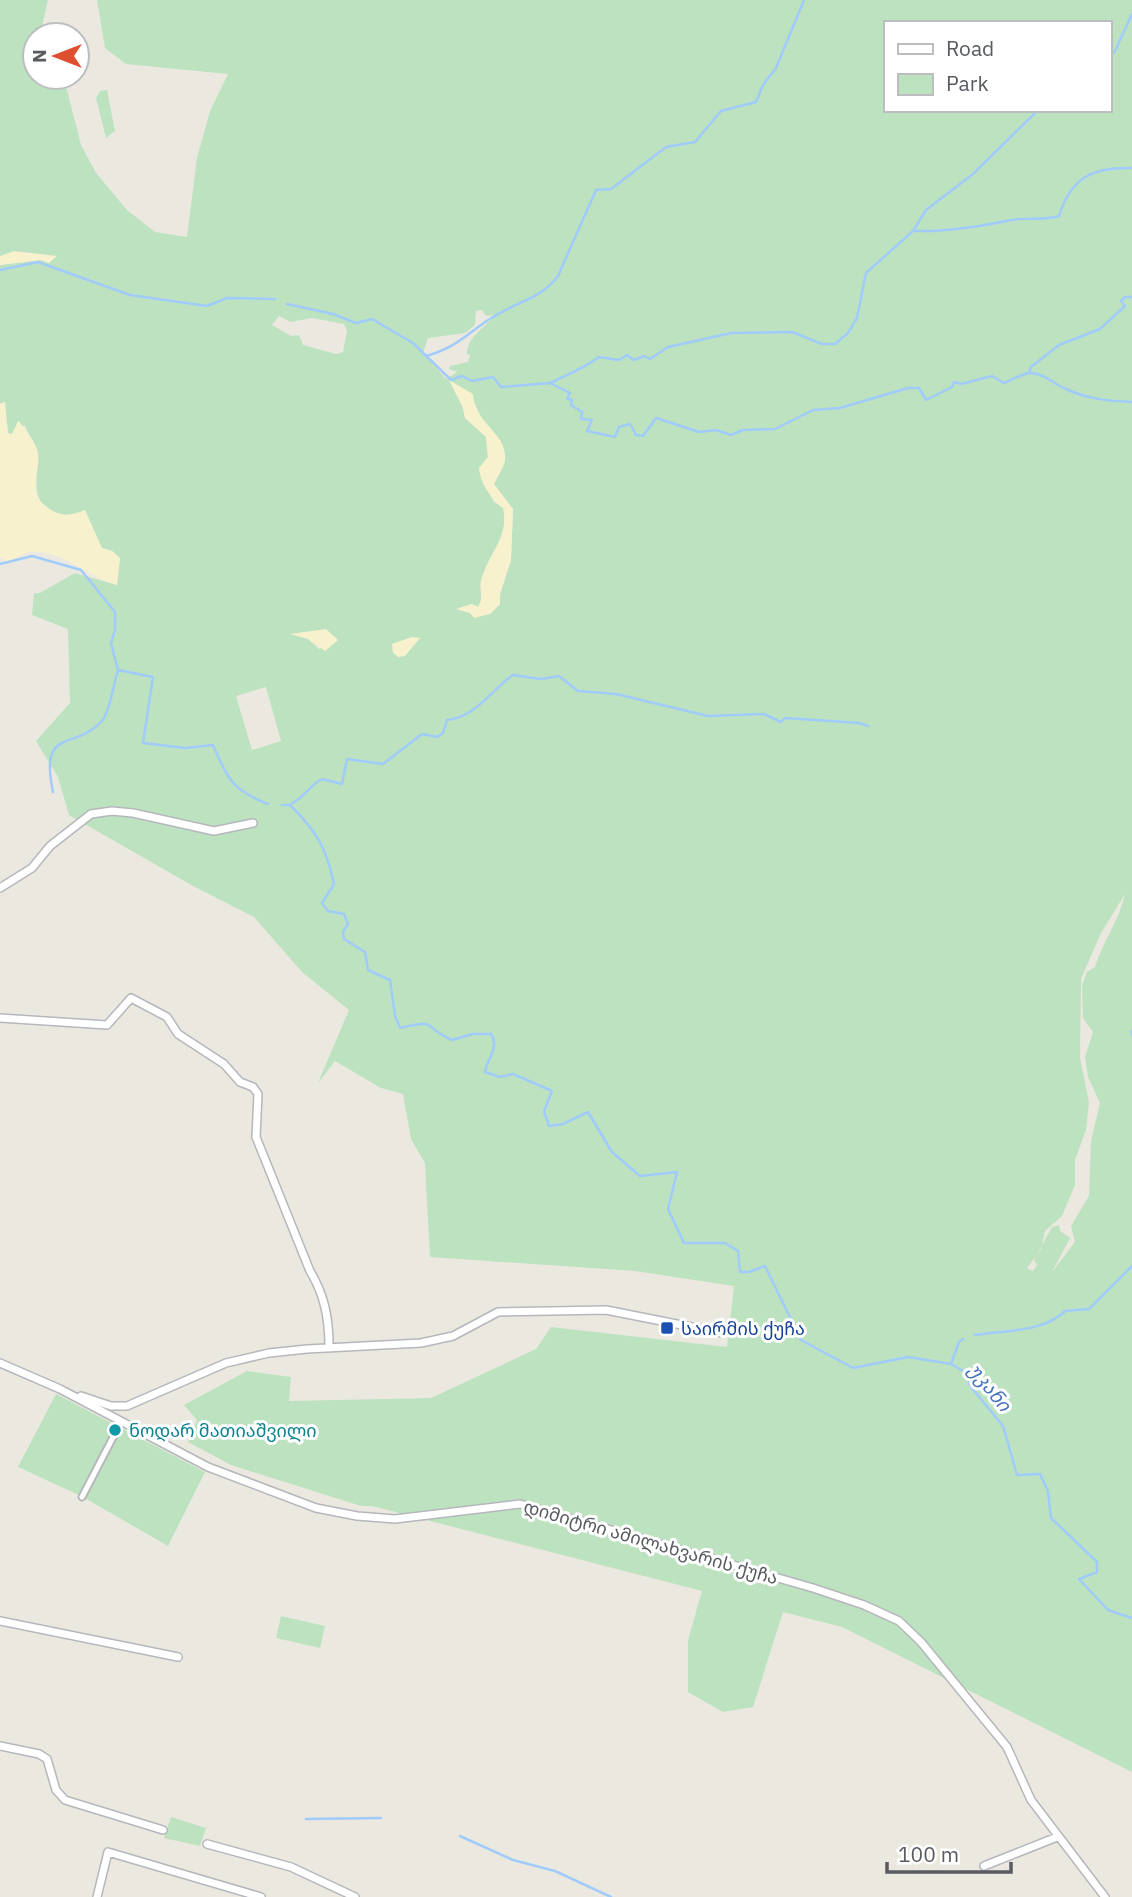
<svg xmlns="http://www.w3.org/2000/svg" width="1132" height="1897" viewBox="0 0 1132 1897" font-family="'IBM Plex Sans','Noto Sans Georgian',sans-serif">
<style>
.green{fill:#bce2c0;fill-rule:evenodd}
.sand{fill:#f7f1ce}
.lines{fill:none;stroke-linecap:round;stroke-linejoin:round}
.stream{stroke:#a0cbfa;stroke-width:2.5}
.pedestrian-casing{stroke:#b5b7bc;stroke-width:9}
.minor-casing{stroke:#b5b7bc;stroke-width:10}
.pedestrian{stroke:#fff;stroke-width:5}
.minor{stroke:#fff;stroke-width:7}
.transit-dot{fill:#1a4fb4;stroke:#fff;stroke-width:2.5}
.culture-dot{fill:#0f9aa8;stroke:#fff;stroke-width:2.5}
.labels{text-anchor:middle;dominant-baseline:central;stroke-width:6;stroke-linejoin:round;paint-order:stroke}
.transit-label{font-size:18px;fill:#164399;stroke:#fff;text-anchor:start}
.culture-label{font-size:18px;fill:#0d838f;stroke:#fff;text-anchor:start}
.street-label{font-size:18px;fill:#585b60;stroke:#fff}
.water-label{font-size:19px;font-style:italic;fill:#4574bb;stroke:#fff}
</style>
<rect width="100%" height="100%" fill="#ebe9df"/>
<path class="green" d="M0,0H48L40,35H35V77L64,78L81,145L96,173L127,210L155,232L187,237L197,158L210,111L228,74L126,64L105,48L97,0H1132V1772L842,1627L783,1612L753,1707L723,1712L688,1692V1640L702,1591L372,1506H361L231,1465L188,1442L197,1420L184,1405L247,1371L291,1377L289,1401L431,1398L536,1349L551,1327L727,1347L734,1286L635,1271L430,1257L425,1163L411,1139L403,1094L381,1088L335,1061L318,1083L349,1010L302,972L254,917L193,886L69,815L58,777L36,741L70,703L68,629L32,615L34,593H40L75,573L117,585L120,558L112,551L102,548L70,516C28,512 37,484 38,454C38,447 27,433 25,425L12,435L8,433L4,402L0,404V265L41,260L49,263L56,256H0ZM885,23H1109V110H885ZM482,310L486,316L496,315C485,327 467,337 467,354L470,355L468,362L450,366L449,369L457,372L446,379L423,353L428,338L465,333L475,325L476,311ZM279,316L291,322L312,318L344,324L347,331L343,352L336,354L303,345L299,335L291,336L272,325ZM472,397L483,422L489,427L502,469L494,484L513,509L511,560L500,594V604L490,614L457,609L472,604L478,607C484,597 479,591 481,581C488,554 510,537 503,508L493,501L479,468L488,457L486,437L465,418L463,408ZM292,634L338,640L319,649L308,639ZM266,687L281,741L252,750L236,696ZM1125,894C1119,921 1103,941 1095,967L1087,972L1082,985L1083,1018L1093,1032L1085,1057L1088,1077L1100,1103L1091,1141L1089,1196L1071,1226L1075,1242L1052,1272L1070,1238L1060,1231L1059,1225L1052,1227L1034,1260L1037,1265L1033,1271L1027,1268L1041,1249L1045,1231L1062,1216L1075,1185V1160L1086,1130L1089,1102L1080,1058L1081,979L1101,933Z
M107,90L115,131L106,138L96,98L100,91Z
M56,1394L205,1472L168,1546L83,1497L18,1467Z
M281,1616L325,1626L320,1648L276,1638Z
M171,1817L206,1828L200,1846L164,1838Z"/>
<path class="sand" d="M14,251L57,256L49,263L40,260L0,265V256Z
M449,380L473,394C474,424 508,433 505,460C504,469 497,475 494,484L513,509L511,560L500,594V604L490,614L474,618L470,613L456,609L472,604L478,607C485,597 479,591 481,581C488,554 510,537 503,508C492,500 480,483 479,468L488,457L486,437L465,418L463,408Z
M5,402L8,433L12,434L18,421C22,423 38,447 38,453C41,477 23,494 53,511C65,517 72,515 85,510L102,548L112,551L120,558L117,585C89,578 62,549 30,552C23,553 15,559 9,562L0,558V404Z
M326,629L338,640L325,651L308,639L290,634Z
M412,637L420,638L405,656L398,657L393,653L392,644Z"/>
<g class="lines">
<path class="stream" d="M1109,56L1115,51L1132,14
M913,231L926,210L973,174L1038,110
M0,270L38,262L130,295L207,306L227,298L275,299
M287,304L333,314L356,323L372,319L413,343L451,380L462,376L472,381L493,377L501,387L550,383L570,393L567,399L572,400L571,405L582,412L581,419L592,420L587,431L615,437L619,427L630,424L636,435L643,436L656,418L699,432L716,430L731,435L743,430L775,429L813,410L840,408L908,388H919L926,400L952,387L954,382L961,384L992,376L1004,383C1012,380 1023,373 1031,373C1046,374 1053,384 1066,389C1087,399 1109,401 1132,402
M426,356C458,347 467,333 493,317C516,302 541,299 558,276L596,190L611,189L666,147L695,142L721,111L756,102L763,85L776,68L804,0
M1029,372L1031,367L1059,345L1100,329L1125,306L1121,301L1125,297H1132
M550,383C566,375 585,368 599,357L619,360L627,355L634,360L644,356L650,359L668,347L731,333L792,332L822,344H835L848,333L857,318L866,273L913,231C947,232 978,227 1011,220C1027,217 1043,221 1059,216C1071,177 1093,167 1132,168
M0,564L32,556L81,570L115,612V630L111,643L118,670L153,677L143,743L185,748L213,745C228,779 232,790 268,804
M53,792C39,726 74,751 101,722C110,712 113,685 118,671
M291,804C305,797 309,786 322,779L342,784L347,759L383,764L422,734L437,737L443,733L447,720C476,717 490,691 513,675L541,679L559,676L578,691L616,694L708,716L764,714L781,722L785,718L859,723L868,726
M282,805H290C317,832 326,847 334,884L322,903L328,911L344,914L348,924L343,932L344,939L365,952L368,970L390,980L395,1016L400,1028C440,1019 419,1025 452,1040L473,1034H491C500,1048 487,1058 485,1072L500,1077L513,1074L552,1091L544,1111L549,1126L563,1124L588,1112L612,1152L640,1176L677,1172L668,1209L684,1243H725L738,1251L740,1272H749L765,1266L801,1340L853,1368L908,1357L951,1364L965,1372L971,1387L1003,1426L1017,1475L1040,1474L1048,1491L1051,1518L1097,1562V1572L1079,1579L1108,1610L1132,1618
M1132,1031V1035
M975,1335C1003,1330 1043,1333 1065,1311L1089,1309L1132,1266
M951,1364L959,1342L963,1339
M306,1819L381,1818
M460,1836L513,1860L555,1871L611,1897"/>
<g class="pedestrian-casing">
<path id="pedestrian" d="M82,1497L121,1422"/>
</g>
<g class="minor-casing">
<path id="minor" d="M0,888L32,868L50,846L91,814L112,811L133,813L214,831L253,823
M0,1018L107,1025L131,998L167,1017L178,1034L224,1064L240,1082L253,1087L258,1094L256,1137L310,1271C325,1296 329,1319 329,1347
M0,1363L60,1389L208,1467L316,1508L357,1516L395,1519L520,1504L813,1588L864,1605L899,1621L921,1642L1007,1747L1031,1800L1105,1897
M81,1396L111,1406H127L226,1363L269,1353L307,1349L421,1343L453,1336L498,1312L606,1310L722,1333
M0,1621L178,1657
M0,1746L39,1754L47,1759L56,1790L65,1800L163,1830
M207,1844L291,1867L355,1897
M984,1866L1057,1837
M97,1897L108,1852L261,1897"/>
</g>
<use href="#pedestrian" class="pedestrian"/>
<use href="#minor" class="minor"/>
</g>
<rect class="transit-dot" x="660" y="1321" width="14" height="14" rx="3.5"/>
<circle class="culture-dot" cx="115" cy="1430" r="7"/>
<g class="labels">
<g class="transit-label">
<text x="681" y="1328">საირმის ქუჩა</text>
</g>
<g class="culture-label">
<text x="129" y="1430">ნოდარ მათიაშვილი</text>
</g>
<g class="street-label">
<text transform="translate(651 1542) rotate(16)">დიმიტრი ამილახვარის ქუჩა</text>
</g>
<g class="water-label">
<text transform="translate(990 1387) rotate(51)">უკანი</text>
</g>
</g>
<rect x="884" y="21" width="228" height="91" fill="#ffffff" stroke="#bcbdbf" stroke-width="2"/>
<rect x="898" y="44" width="35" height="10" fill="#ffffff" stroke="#bcbdbf" stroke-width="2"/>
<text x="946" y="56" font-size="21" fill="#585b60">Road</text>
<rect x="898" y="74" width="35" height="21" fill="#bce2c0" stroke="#bcbdbf" stroke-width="2"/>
<text x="946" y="91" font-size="21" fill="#585b60">Park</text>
<g transform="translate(56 56) rotate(270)"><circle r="33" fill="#ffffff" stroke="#bcbdbf" stroke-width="2"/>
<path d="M0-5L12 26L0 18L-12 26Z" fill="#e04e30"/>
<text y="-10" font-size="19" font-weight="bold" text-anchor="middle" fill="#585b60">N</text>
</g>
<path d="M887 1862v10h124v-10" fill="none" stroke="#585b60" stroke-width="3.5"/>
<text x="898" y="1862" font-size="21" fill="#585b60" stroke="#ffffff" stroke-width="5" paint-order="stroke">100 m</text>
</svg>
